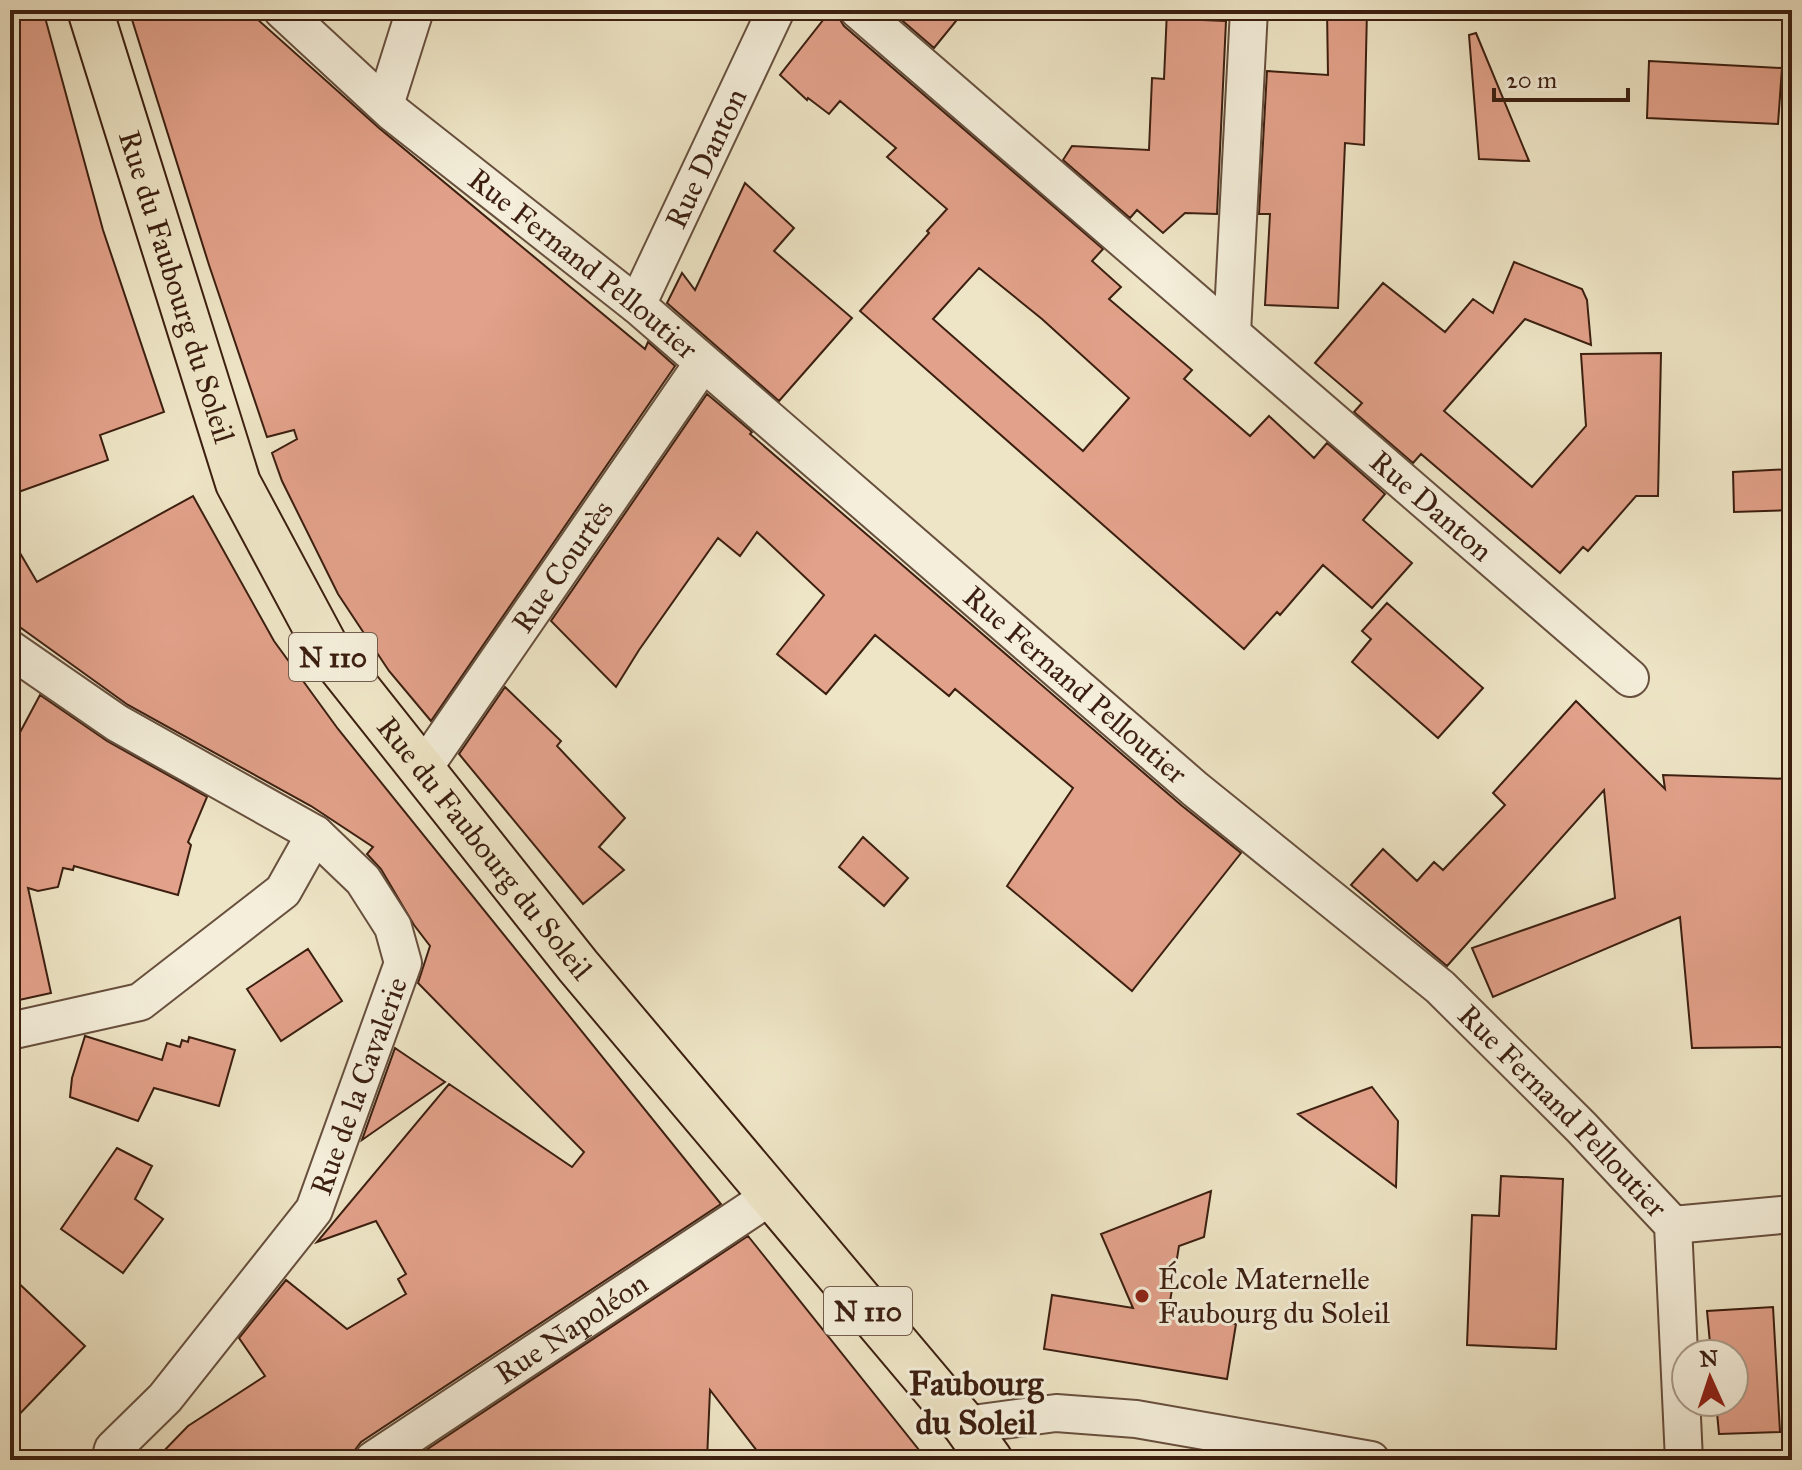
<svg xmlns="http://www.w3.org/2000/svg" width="1802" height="1470" viewBox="0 0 1802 1470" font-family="'IM FELL Great Primer',serif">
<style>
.building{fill:#e2a18a;stroke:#3c1f10;stroke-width:2;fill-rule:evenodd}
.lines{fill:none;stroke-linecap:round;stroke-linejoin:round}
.street-casing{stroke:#68503e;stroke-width:40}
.primary-casing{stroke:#3c1f10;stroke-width:48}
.street{stroke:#f4eeda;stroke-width:36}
.primary{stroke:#eee5c6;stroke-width:44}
.poi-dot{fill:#8f2418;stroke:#f4eeda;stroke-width:3}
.labels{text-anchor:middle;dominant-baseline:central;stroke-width:6;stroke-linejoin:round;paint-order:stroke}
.shield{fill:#f4eeda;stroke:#735d4d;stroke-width:2}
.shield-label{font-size:28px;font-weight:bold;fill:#3c1f10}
.street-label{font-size:30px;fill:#3c1f10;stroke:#f4eeda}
.poi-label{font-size:30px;fill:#3c1f10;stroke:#f4eeda;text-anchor:start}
.quarter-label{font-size:34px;font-weight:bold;fill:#3c1f10;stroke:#f4eeda}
</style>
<rect width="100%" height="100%" fill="#eee5c6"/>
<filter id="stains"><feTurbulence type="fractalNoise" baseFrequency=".0025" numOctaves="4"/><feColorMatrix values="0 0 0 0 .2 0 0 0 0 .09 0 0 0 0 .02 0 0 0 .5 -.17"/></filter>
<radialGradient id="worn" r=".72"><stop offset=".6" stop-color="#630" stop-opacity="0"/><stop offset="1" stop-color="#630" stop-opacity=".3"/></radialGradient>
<path class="building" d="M10,10H43L103,230L164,412L100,435L108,460L10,495Z
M129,10H247L379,128L645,349L648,342L675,366L431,721L389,671L338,594L282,481L272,453L297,439L294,430L267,437L209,265Z
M831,10H838L839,18L844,26L1103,249L1092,261L1121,287L1109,299L1192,370L1184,379L1250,436L1269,416L1314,458L1327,443L1385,494L1363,520L1412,563L1372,608L1323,565L1280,615L1277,612L1244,649L860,311L929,233L927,231L947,209L887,157L896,148L840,101L829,114L808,98L807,100L780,75ZM979,268L1042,319L1129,398L1083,451L933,319Z
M890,10H965L934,48Z
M1167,10H1204L1203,20L1226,21L1217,214L1185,213L1163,233L1137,210L1130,218L1063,160L1072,146L1149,150L1152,78L1164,79Z
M1327,10H1367L1364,145L1345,143L1338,308L1265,305L1270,214H1259L1267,71L1328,75Z
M1476,33L1529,161L1479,159L1469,35Z
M1649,61L1782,68L1778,124L1647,118Z
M745,183L794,228L774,251L852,318L779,401L667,303L682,273L695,290Z
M1514,262L1582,289L1587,300L1591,345L1525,319L1444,411L1532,487L1586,426L1581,354L1661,353L1658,496H1636L1588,551L1583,547L1560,573L1421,454L1413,463L1354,412L1362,403L1315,363L1383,283L1445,332L1473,299L1493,313Z
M707,394L752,432L750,434L1181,805L1241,853L1132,991L1007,886L1073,788L955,689L949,696L875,635L826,694L777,654L824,595L757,532L740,556L718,538L639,650L616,687L551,621Z
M1792,469V510L1734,512L1733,472Z
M193,496L274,641L338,729L721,1204L361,1442L355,1450L352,1460H155L188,1426L265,1376L239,1338L286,1280L347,1329L406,1294L398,1279L406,1274L376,1221L317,1242L449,1084L572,1167L584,1152L418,983L430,946L414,925L381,869L367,854L373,847L311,806L128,705L10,620V536L37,582Z
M1387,603L1483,688L1438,738L1352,662L1371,639L1362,631Z
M505,687L561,741L557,746L625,818L599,847L624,870L583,904L459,754Z
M40,695L107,741L207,797L188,842L191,845L178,895L74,866L73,870L63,868L58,887L38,891L28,888L51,993L10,1002V751Z
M1576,701L1665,789L1663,775L1792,779V1047L1692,1048L1680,917L1493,997L1472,948L1615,898L1604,790L1447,966L1351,885L1383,849L1417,881L1434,862L1443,870L1505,805L1493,793Z
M863,837L908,878L884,906L839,867Z
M308,949L342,1001L281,1041L247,989Z
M85,1036L162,1060L167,1043L180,1047L182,1040L188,1042L189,1037L235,1050L219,1106L154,1088L138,1121L70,1097L72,1078Z
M395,1048L445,1082L362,1140Z
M1372,1087L1398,1121L1396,1187L1298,1114Z
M117,1148L152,1166L135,1199L163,1219L123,1273L61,1229Z
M1501,1176L1563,1179L1556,1349L1467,1345L1472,1215L1499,1216Z
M1211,1191L1204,1237L1179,1246L1168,1314L1236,1324L1227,1379L1044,1349L1052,1295L1133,1308L1101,1234Z
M748,1236L927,1460H764L710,1390L707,1460H411Z
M10,1275L85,1346L10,1424Z
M1773,1307L1780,1432L1719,1434L1716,1402H1734V1354H1711L1707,1311Z"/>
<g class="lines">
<g class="street-casing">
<g id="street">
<path id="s1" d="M282,10L392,112L637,305L1195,789L1440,987L1581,1127L1673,1225L1684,1460"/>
<path id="s2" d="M858,10L1630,678"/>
<path d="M385,105L415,10"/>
<path id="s3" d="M637,305L776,10"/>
<path d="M1232,333L1249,10"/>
<path d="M10,649L117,723L315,834L363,880L393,927L403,963L314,1210L165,1398L113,1449L110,1460"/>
<path id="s4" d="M423,769L703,363"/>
<path d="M10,1031L140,1002L283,891L315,834"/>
<path d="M1673,1225L1792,1214"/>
<path d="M965,1425L1056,1413L1136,1419L1371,1460"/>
<path id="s5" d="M373,1460L771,1196"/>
</g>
</g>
<g class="primary-casing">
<g id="primary">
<path id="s6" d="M90,10L238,483L328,651L578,966L965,1425L990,1460"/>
</g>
</g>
<use href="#street" class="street"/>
<use href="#primary" class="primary"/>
</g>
<circle class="poi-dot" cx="1142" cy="1296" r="8"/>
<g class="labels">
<g class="shield">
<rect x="289" y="633" width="88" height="48" rx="6"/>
<rect x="824" y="1287" width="88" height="48" rx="6"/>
</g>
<g class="shield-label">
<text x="333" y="657">N 110</text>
<text x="868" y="1311">N 110</text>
</g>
<g class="street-label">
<text stroke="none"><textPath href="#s3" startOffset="162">Rue Danton</textPath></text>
<text stroke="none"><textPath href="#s1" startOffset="394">Rue Fernand Pelloutier</textPath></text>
<text stroke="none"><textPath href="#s6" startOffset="290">Rue du Faubourg du Soleil</textPath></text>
<text stroke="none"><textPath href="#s2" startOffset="758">Rue Danton</textPath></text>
<text stroke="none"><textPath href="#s4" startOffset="246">Rue Courtès</textPath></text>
<text stroke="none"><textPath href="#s1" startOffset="1042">Rue Fernand Pelloutier</textPath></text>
<text stroke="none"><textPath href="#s6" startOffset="938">Rue du Faubourg du Soleil</textPath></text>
<text transform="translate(359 1086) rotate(-70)">Rue de la Cavalerie</text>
<text stroke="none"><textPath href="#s1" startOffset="1690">Rue Fernand Pelloutier</textPath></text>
<text stroke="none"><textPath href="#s5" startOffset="238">Rue Napoléon</textPath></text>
</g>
<g class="poi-label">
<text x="1158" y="1279">École Maternelle<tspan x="1158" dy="34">Faubourg du Soleil</tspan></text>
</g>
<g class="quarter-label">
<text x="976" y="1383">Faubourg<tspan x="976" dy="39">du Soleil</tspan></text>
</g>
</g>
<rect width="1802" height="1470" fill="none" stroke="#eee5c6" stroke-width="40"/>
<rect x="12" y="12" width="1778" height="1446" fill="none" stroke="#3c1f10" stroke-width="4"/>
<rect x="20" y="20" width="1762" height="1430" fill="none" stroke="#3c1f10" stroke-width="2"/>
<g transform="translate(1710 1378) rotate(357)"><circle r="38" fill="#f4eeda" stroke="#aa9b89" stroke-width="2"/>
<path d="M0-6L14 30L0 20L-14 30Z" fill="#8f2418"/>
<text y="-12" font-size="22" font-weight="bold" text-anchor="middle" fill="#3c1f10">N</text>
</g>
<path d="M1494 88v12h134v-12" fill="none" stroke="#3c1f10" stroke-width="4"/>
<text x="1506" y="88" font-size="24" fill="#3c1f10" stroke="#f4eeda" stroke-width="6" paint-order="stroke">20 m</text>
<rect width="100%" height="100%" filter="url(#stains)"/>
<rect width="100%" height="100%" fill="url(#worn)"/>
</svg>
